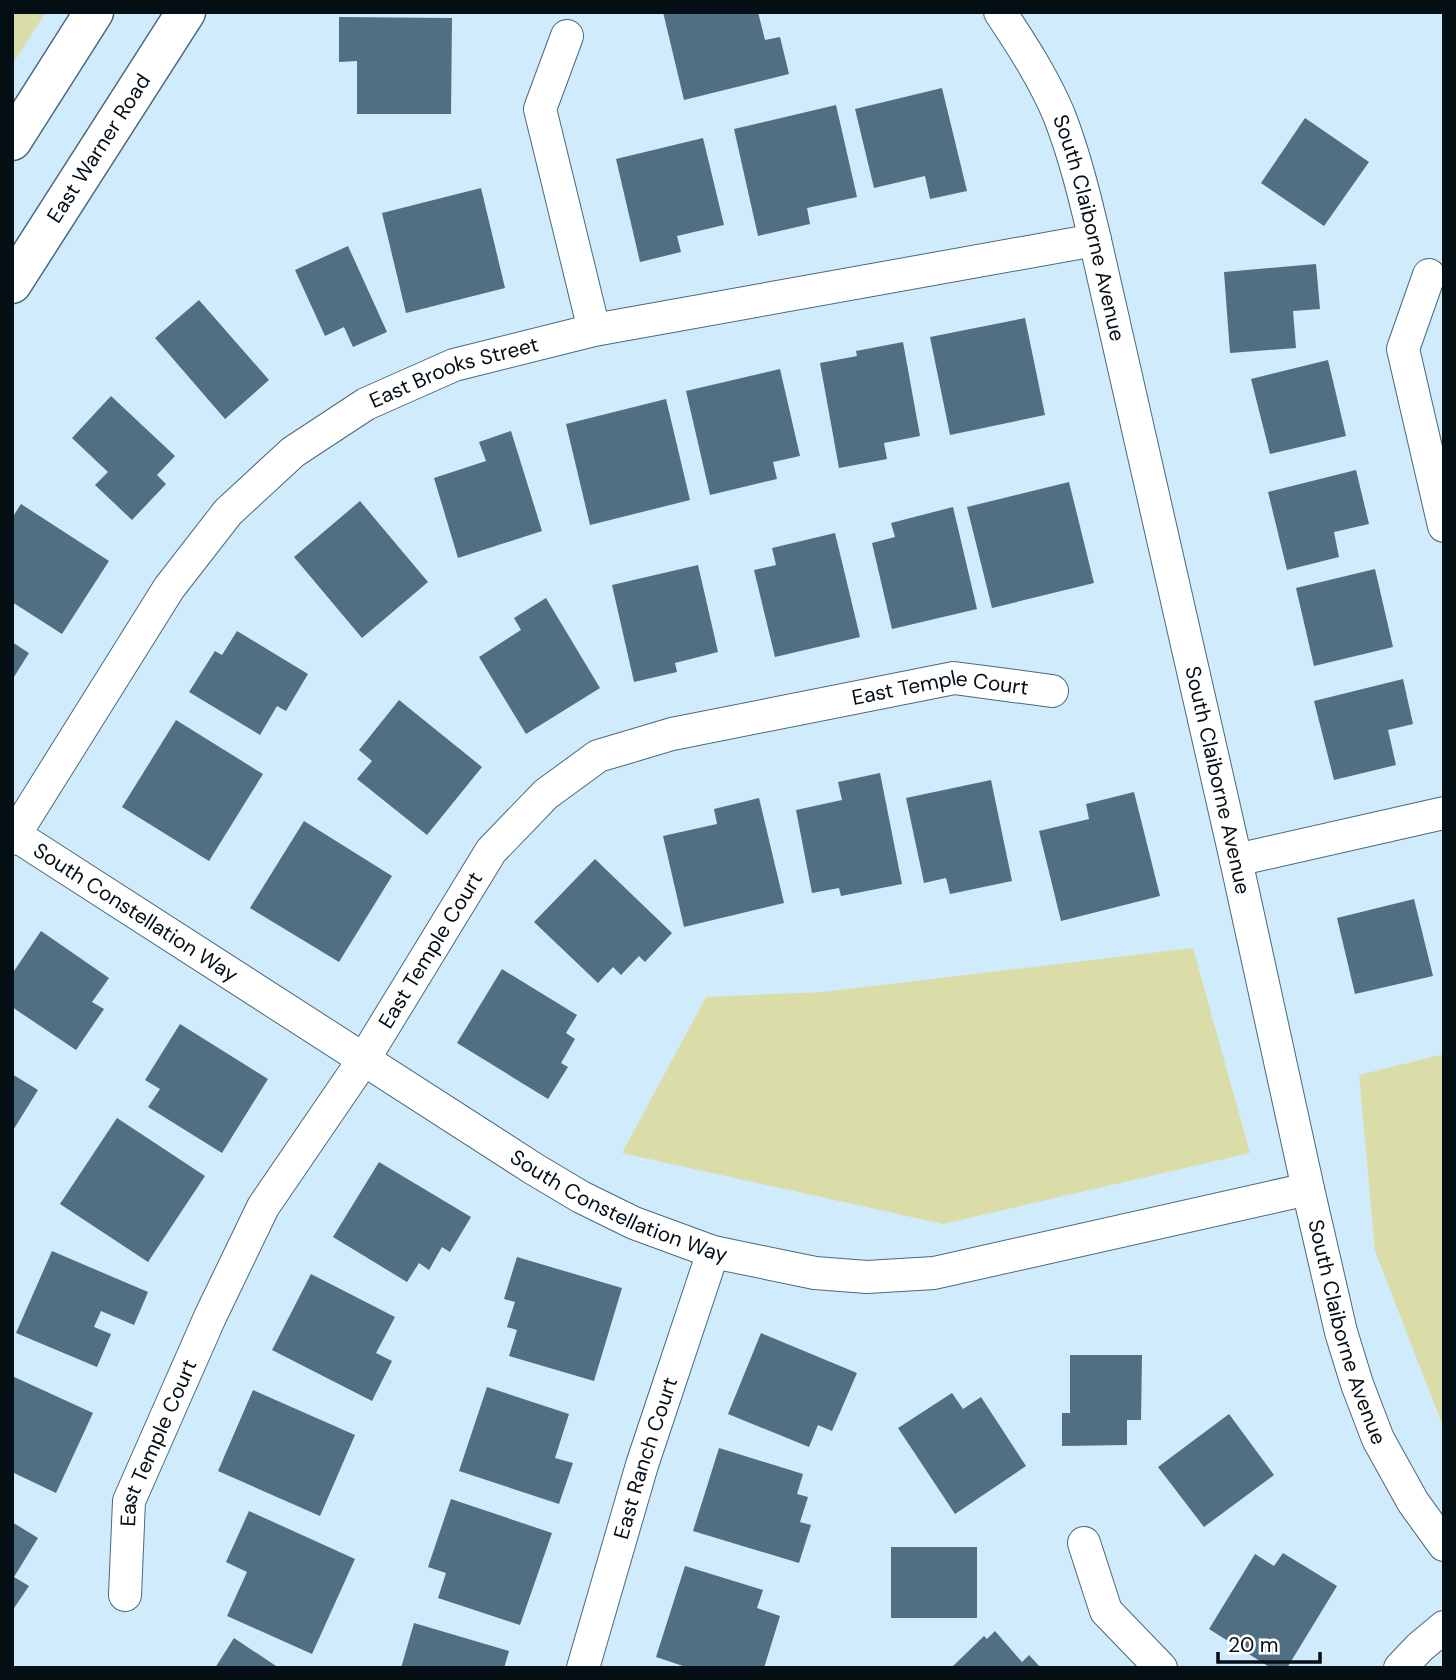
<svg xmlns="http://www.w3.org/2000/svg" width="1456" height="1680" viewBox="0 0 1456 1680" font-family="'DM Sans',sans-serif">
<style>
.green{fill:#dbdda8}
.building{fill:#506f82}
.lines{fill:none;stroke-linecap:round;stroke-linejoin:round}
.street-casing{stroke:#4a697c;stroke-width:34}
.secondary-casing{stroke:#4a697c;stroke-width:41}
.street{stroke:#fff;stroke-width:32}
.secondary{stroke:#fff;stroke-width:38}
.labels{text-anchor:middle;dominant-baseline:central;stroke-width:7;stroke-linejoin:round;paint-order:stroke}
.street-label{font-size:21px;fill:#040e15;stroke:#fff}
</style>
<rect width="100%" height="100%" fill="#d0ebfc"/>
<path class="green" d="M12,12H46L12,65Z
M1193,948L1250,1153L943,1224L622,1153L706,997L823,992Z
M1444,1054V1429L1375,1251L1359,1075Z"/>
<path class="building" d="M663,12H758L765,40L780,37L789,74L684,100Z
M339,17L452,18L451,114H357V61L339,62Z
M942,88L967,191L930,199L925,176L874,188L855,109Z
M836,105L857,197L807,208L810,224L758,236L734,129Z
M1305,118L1369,162L1324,226L1261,183Z
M703,138L724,225L677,236L681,252L640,262L616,159Z
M481,188L505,288L406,313L382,213Z
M348,246L387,332L353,347L344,327L325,336L295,270Z
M1316,264L1320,309L1293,311L1296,348L1230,353L1224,272Z
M199,300L269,380L225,419L155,338Z
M1025,318L1045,415L950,435L930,337Z
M903,342L920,436L884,443L887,459L839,468L820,363L857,356L856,351Z
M1328,360L1346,436L1270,454L1251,379Z
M780,369L800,456L773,462L777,479L710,495L686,391Z
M111,396L175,456L157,475L166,484L132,520L95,485L108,472L72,438Z
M666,399L690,500L590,525L566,424Z
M511,431L542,531L458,558L434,478L486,461L479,442Z
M1356,470L1369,524L1334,532L1339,557L1287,570L1268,492Z
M1069,482L1094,583L992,608L967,507Z
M360,501L428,582L362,638L294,557Z
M21,504L109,561L62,634L12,602V518Z
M953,507L977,609L892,629L872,543L895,537L891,523Z
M835,533L860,637L775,657L754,570L776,565L772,548Z
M698,565L718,652L675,663L677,672L634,682L612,585Z
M1375,569L1393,647L1314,666L1296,588Z
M546,598L600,688L526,734L479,657L521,630L514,618Z
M237,631L308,674L286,711L277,706L260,735L189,692L215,651L222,655Z
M12,642L29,653L12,680Z
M1403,679L1413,724L1388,730L1396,765L1334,780L1314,701Z
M399,700L482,767L427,835L357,779L372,761L359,750Z
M176,720L263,774L209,861L122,807Z
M880,773L902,884L841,896L839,888L812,893L796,810L842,800L838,782Z
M991,780L1012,881L950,894L946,878L924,883L906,798Z
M1134,792L1160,896L1061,921L1039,831L1089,819L1086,804Z
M759,798L784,903L684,927L663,836L717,824L714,809Z
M304,821L392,876L339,962L250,908Z
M595,859L672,933L645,962L639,956L621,975L613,967L598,983L534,922Z
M1414,899L1433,976L1355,994L1337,918Z
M41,931L109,978L92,1002L104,1009L76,1050L12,1007V974Z
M502,969L577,1015L566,1033L575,1039L561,1063L568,1067L548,1099L457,1043Z
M180,1024L268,1079L222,1153L148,1107L160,1089L145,1080Z
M12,1074L38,1090L12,1132Z
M117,1118L205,1176L148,1262L60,1204Z
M379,1162L471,1217L450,1252L442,1247L429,1270L419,1263L407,1282L333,1237Z
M52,1251L148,1292L134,1325L101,1311L94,1327L111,1334L97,1367L16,1333Z
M517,1257L622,1288L594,1381L509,1356L517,1330L507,1327L515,1302L504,1299Z
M311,1274L395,1317L376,1353L392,1361L372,1401L272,1350Z
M761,1333L857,1373L832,1431L818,1425L809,1447L728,1414Z
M1070,1355H1142L1141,1420H1127V1445L1062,1446V1413H1070Z
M12,1376L93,1413L56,1493L12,1472Z
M487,1387L569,1414L555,1458L573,1463L559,1504L459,1471Z
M253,1390L355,1435L320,1516L218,1471Z
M952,1393L963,1409L981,1397L1026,1466L955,1514L898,1428Z
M1229,1414L1274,1475L1204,1527L1158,1467Z
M719,1448L803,1474L797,1494L808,1497L800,1522L811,1525L799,1563L693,1531Z
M451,1499L552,1533L520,1625L438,1598L446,1573L428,1567Z
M249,1511L355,1559L312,1654L227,1616L247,1572L226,1562Z
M12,1522L38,1538L14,1577L29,1586L12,1611Z
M891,1547H977V1618H891Z
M1283,1553L1337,1586L1287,1668H1271L1209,1629L1255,1554L1274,1566Z
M685,1566L763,1590L757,1608L780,1616L764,1668H689L656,1657Z
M414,1623L509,1651L504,1668H401Z
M995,1631L1022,1662L1029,1655L1041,1668H951L984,1636L987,1639Z
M234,1638L279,1668H215Z"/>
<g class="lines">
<g class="street-casing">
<g id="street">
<path id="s1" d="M1000,12C1022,45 1044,79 1059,115C1075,156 1085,198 1095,240L1236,860L1308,1189L1341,1332L1357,1384L1378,1439L1413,1502L1444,1545"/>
<path d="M567,36L540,109L594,330"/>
<path d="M1429,275L1403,349L1444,526"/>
<path id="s2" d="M12,833L534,1169L581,1197L634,1223L713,1252L815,1273L867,1277L934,1273L1308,1189"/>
<path id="s3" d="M12,839L169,588L228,512L293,452L366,404L454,365L594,330L1095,240"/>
<path d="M1236,860L1444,813"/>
<path d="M1084,1543L1106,1611L1161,1668"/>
<path id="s4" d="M125,1595L129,1501L210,1317L263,1207L364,1059L491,851L546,794L598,756L672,734L954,678L1052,691"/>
<path id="s5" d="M583,1668L642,1465L713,1252"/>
<path d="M1400,1668L1420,1647L1444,1627"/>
</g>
</g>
<g class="secondary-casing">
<g id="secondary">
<path d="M12,141L94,12"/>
<path id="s6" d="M12,284L186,12"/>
</g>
</g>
<use href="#street" class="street"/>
<use href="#secondary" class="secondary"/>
</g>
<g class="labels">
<g class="street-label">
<text stroke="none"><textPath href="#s6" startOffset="161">East Warner Road</textPath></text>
<text stroke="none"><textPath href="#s1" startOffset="236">South Claiborne Avenue</textPath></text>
<text stroke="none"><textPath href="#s3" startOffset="662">East Brooks Street</textPath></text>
<text stroke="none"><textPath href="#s4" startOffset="1334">East Temple Court</textPath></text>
<text stroke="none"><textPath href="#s1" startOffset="803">South Claiborne Avenue</textPath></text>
<text stroke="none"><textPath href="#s2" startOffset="147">South Constellation Way</textPath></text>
<text stroke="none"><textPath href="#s4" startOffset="724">East Temple Court</textPath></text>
<text stroke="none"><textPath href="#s2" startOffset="714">South Constellation Way</textPath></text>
<text stroke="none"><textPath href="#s1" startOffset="1370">South Claiborne Avenue</textPath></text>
<text stroke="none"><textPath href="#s4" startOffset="158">East Temple Court</textPath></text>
<text stroke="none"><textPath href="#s5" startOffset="219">East Ranch Court</textPath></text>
</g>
</g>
<rect width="1456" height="1680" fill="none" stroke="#040e15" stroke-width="28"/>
<path d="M1218 1652v10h102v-10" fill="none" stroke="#040e15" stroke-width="3.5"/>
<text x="1228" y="1652" font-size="21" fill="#040e15" stroke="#ffffff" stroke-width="5" paint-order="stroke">20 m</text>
</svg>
